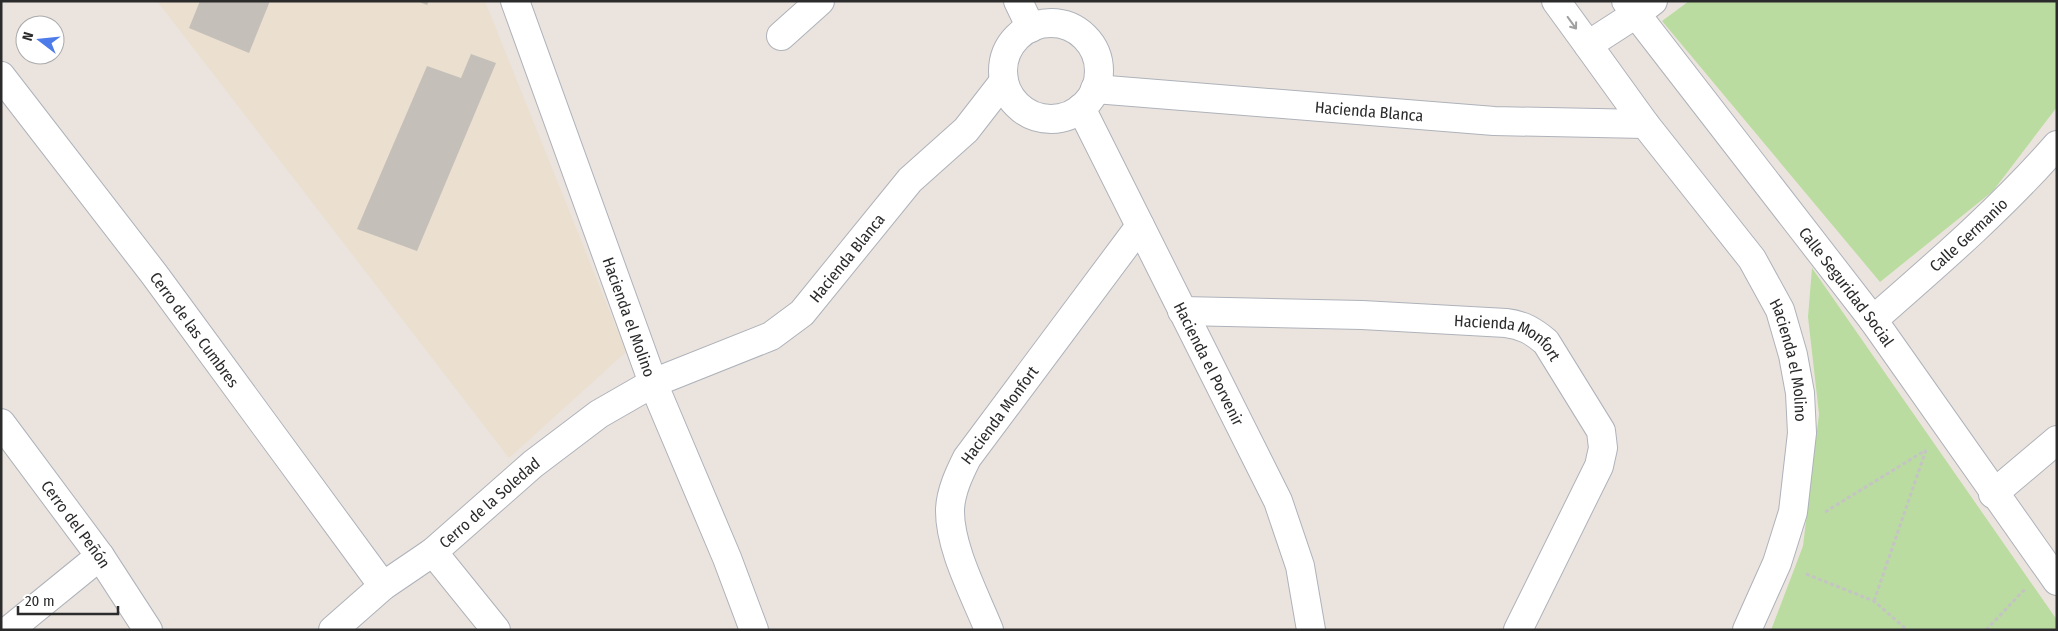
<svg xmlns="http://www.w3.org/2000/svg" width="2058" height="631" viewBox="0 0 2058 631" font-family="'Fira Sans Condensed',sans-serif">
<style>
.education{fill:#ebdfcf}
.green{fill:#bbdca0}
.building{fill:#c4bfb9}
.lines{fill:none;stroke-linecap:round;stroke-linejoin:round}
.street-casing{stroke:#aeb2ba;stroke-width:30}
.secondary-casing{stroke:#aeb2ba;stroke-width:30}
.path{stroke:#c4c4c4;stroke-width:3;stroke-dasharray:4 2.5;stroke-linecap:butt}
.street{stroke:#fff;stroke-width:28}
.secondary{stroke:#fff;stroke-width:28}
.oneway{stroke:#a0a0a0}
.labels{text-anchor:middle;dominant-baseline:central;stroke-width:5;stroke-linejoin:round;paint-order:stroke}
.street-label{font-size:16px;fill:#2b2b2b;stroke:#fff}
</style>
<rect width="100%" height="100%" fill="#ebe4de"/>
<path class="education" d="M157,1H485L626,352L509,458Z"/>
<path class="green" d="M1689,1H2057V107L1993,191L1880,282L1662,21Z
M1812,268L2057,620V630H1771L1803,546L1819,414L1808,317Z"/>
<path class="building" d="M200,1H270L249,53L189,28Z
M417,1H429L427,5Z
M471,54L496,63L417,251L357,229L427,66L461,78Z"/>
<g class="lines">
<g class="street-casing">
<g id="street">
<path id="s1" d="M515,1L653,383L727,558L754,630"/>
<path d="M1018,1L1031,28"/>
<path d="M1636,14L1653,1"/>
<circle cx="1051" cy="71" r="48"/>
<path d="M781,36L820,1"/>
<path id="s2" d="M1588,45L1645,124L1752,259L1780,310L1793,355L1800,393L1802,433L1793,512L1777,563L1747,630"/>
<path id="s3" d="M1,76L154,274L383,586"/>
<path id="s4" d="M1095,89L1494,121L1645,124"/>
<path id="s5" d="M1081,108L1278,501L1300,566L1311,630"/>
<path id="s6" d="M1182,311L1362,315L1506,323C1523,325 1533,331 1546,342L1601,431L1603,448L1599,466L1518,630"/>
<path id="s7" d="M1873,320C1937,264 2001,209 2057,145"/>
<path id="s8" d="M1,423L100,556L148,630"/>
<path d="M1993,494L2057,440"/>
<path d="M433,552L496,630"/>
<path d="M9,630L100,556"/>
<path id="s9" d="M333,630L383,586L433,552L533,464L599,414L653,383L771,336L802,313L910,180L966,130L1004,81"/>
<path id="s10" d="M989,630C975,595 949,547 950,509C951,491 959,474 967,458L1140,226"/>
</g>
</g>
<g class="secondary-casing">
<g id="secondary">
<path d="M1556,1L1588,45L1636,14"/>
<path id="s11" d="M1626,1L1873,320L2057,581"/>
</g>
</g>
<path class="path" d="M1825,512L1926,450
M1806,574L1874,601L1907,630
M1874,601L1926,450
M1986,630L2025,589"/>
<use href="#street" class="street"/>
<use href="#secondary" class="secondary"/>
</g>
<defs><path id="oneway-shaft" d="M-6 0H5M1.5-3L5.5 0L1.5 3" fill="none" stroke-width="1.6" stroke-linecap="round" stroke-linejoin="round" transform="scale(1.25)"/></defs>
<use class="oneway" href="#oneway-shaft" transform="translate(1572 23) rotate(54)"/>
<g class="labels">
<g class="street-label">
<text stroke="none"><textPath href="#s4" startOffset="275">Hacienda Blanca</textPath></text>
<text stroke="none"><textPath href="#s7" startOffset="128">Calle Germanio</textPath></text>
<text stroke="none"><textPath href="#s9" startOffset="642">Hacienda Blanca</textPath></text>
<text stroke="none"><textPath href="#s11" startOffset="361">Calle Seguridad Social</textPath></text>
<text stroke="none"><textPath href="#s1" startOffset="336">Hacienda el Molino</textPath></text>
<text stroke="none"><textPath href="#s3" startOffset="319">Cerro de las Cumbres</textPath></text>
<text stroke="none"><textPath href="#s6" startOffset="331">Hacienda Monfort</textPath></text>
<text stroke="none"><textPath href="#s2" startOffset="379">Hacienda el Molino</textPath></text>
<text stroke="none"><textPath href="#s5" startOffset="286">Hacienda el Porvenir</textPath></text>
<text stroke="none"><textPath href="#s10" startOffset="236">Hacienda Monfort</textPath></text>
<text stroke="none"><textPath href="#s9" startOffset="202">Cerro de la Soledad</textPath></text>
<text stroke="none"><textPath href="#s8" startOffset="126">Cerro del Peñón</textPath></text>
</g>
</g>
<rect width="2058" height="631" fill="none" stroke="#2b2b2b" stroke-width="5"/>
<g transform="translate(40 40) rotate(286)"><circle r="24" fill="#ffffff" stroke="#aaaaaa"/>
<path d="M0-4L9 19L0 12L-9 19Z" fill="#4d7be9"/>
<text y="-8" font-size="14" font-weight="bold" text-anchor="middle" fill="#2b2b2b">N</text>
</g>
<path d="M18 606v8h100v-8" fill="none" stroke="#2b2b2b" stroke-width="2.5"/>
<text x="25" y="606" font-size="15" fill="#2b2b2b" stroke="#ffffff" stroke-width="4" paint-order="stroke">20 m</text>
</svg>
